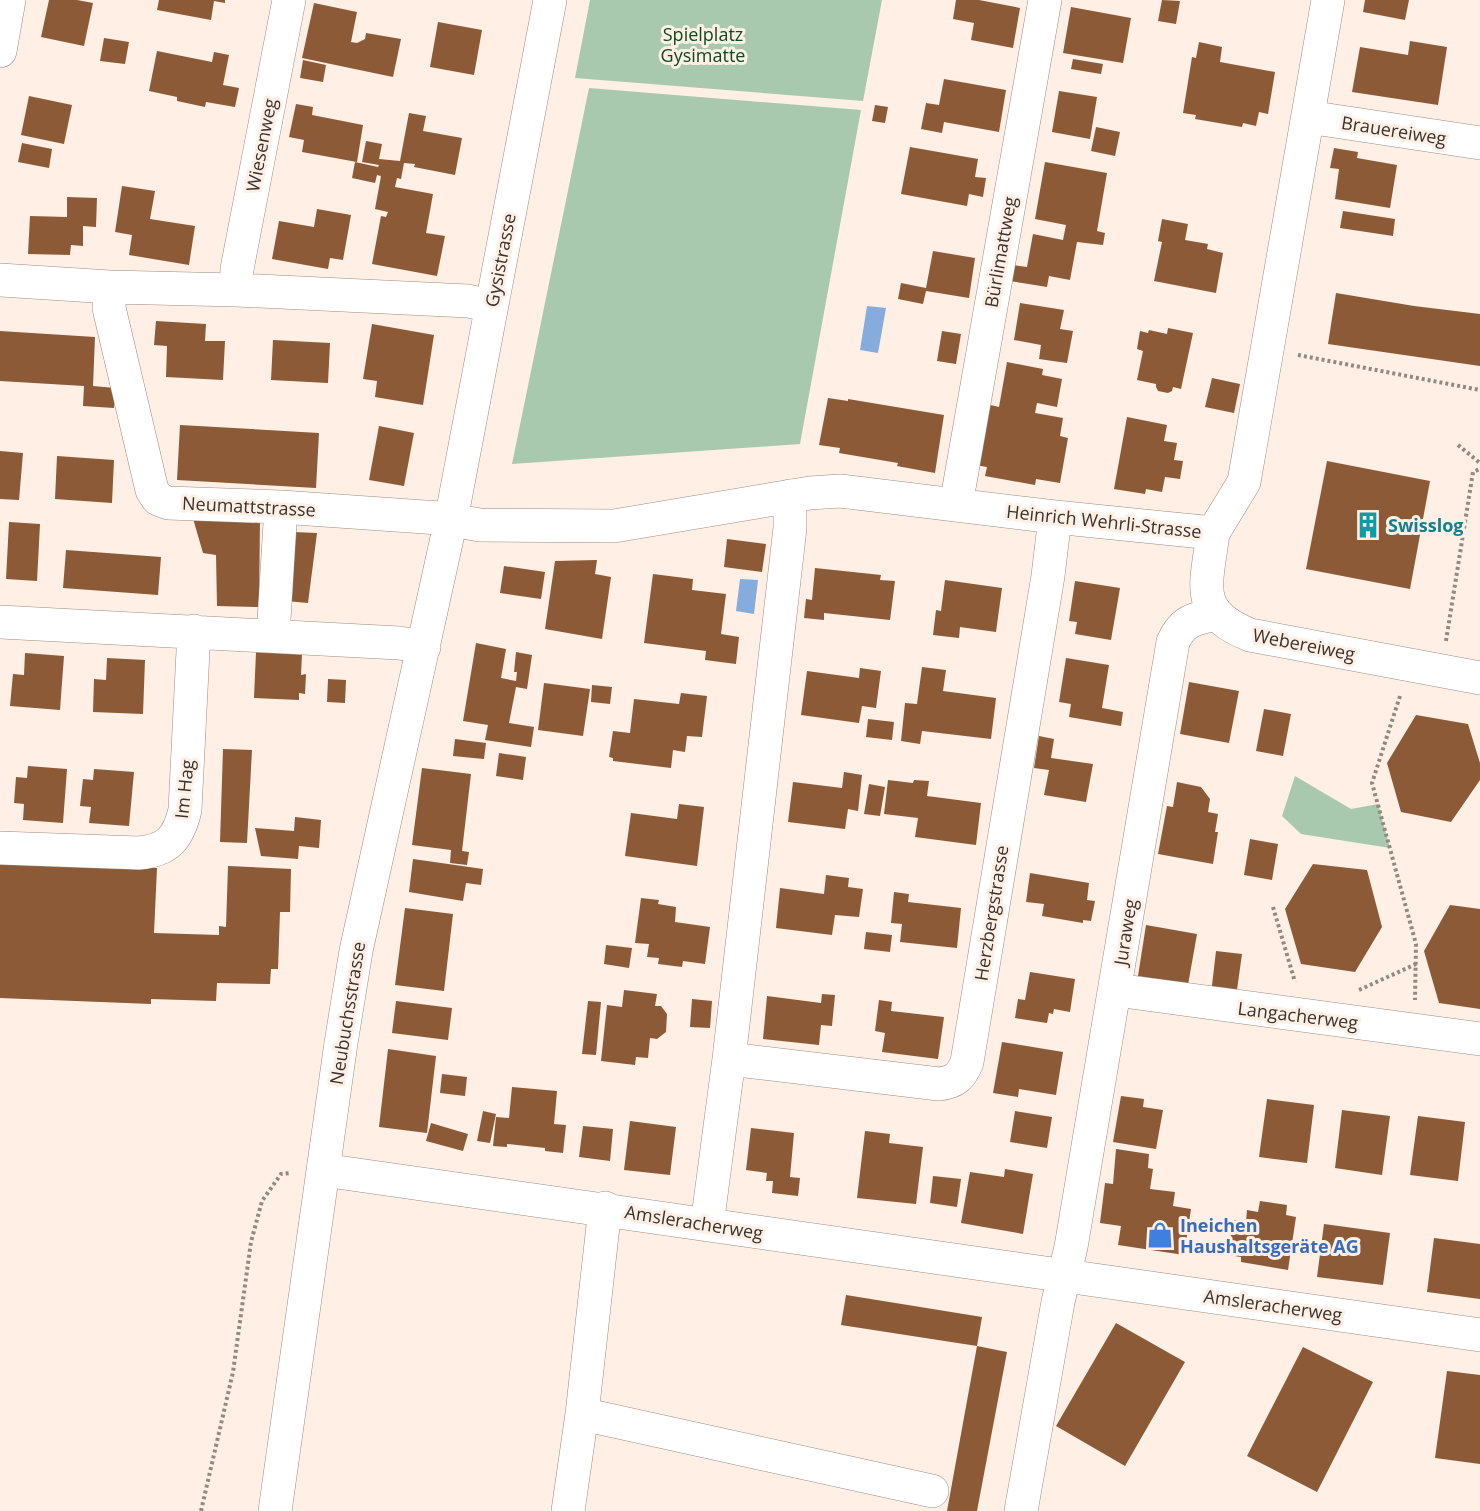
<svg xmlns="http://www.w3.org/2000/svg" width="1480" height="1511" viewBox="0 0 1480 1511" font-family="'Open Sans',sans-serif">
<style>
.green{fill:#a9c9af}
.water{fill:#85acdc}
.building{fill:#8c5a37}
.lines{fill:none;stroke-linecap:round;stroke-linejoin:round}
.minor-casing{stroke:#9b8c83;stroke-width:34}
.path{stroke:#938981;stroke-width:4;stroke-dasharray:3 3;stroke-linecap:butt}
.minor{stroke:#fff;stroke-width:33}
.labels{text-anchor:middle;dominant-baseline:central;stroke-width:6;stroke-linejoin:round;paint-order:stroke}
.park-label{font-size:18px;fill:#0a4921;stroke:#ffefe4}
.street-label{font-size:18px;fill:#39332f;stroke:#ffefe4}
.culture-label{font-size:18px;font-weight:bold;fill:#0d838f;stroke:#ffefe4;text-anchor:start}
.shop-label{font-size:18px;font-weight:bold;fill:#366cbe;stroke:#ffefe4;text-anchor:start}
</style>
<rect width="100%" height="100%" fill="#ffefe4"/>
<path class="green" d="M590,0H882L863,101L575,78Z
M589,88L861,110L800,444L512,464Z
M1295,776L1351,809L1378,804L1390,848L1301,834L1282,816Z"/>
<path class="water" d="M867,306L886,308L878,353L860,350Z
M740,579L758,580L754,614L736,611Z"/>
<path class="building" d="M49,0H77L93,3L84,46L41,37Z
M159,0H225V3L214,1L211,20L157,10Z
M956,0H979L1020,8L1013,48L971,40L974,23L953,19Z
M1162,0L1180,1L1176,24L1158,21Z
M1365,0H1409L1405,20L1363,12Z
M314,3L357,12L351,42L357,43L365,39L366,33L401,39L393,77L302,58Z
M1071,7L1131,18L1123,63L1063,53Z
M438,22L482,30L474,75L430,67Z
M104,38L129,42L125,64L100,61Z
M1410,41L1447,47L1438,105L1352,92L1360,47L1408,55Z
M1199,42L1222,47L1220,62L1275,72L1268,114L1259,112L1256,126L1243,123L1242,127L1195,119L1196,115L1183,113L1192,57L1196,58Z
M157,51L212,62L214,52L229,55L223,85L239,88L235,107L206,102L205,107L177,101V97L149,91Z
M1073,59L1103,64L1101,74L1071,69Z
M303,60L326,65L323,82L300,78Z
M944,79L1006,90L999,132L944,122L942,133L921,129L926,103L939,105Z
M1059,91L1097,97L1090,139L1052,132Z
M29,96L72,105L64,144L21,135Z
M296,104L313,107L312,115L363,125L357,162L302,152L304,140L289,137Z
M875,105L888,107L885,123L872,121Z
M409,113L426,116L423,131L462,138L455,175L414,167L415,164L404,163L401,179L397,178L395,187L433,194L426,233L445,236L437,276L372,264L381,216L386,217L388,212L375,209L381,176L377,175L375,183L352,178L355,162L378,167L379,165L362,162L366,141L382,144L379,159L400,161Z
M1096,127L1120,132L1115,156L1091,151Z
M22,143L52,149L49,168L18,162Z
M910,147L978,159L975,177L986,178L983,197L969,194L967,206L901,194Z
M1334,148L1358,152L1357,158L1397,165L1390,208L1335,199L1339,169L1330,168Z
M1045,162L1107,173L1097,231L1105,233L1103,245L1077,242L1070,280L1049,276L1047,287L1010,281L1013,265L1027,267L1033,234L1063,240L1066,225L1035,219Z
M122,186L155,191L150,219L195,226L189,265L129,255L132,235L115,232Z
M67,197L97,198L96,227L83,226V246L71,245L70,255L28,254L30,216L67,217Z
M317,209L351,215L343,260L330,258L328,269L272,259L279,221L314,227Z
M1343,211L1395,219L1393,236L1340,228Z
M1162,219L1188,224L1185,240L1208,244L1207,249L1223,253L1216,293L1154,281L1162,242L1158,241Z
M933,251L975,258L969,298L926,291L923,304L898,299L901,283L926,288Z
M1336,293L1414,306L1480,314V366L1328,344Z
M1020,303L1064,310L1060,329L1073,331L1067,363L1039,359L1041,345L1014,340Z
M156,321L206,324L205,341H225L223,380L166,377L167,346L154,345Z
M372,324L434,335L423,405L375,397L377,381L363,379Z
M1168,328L1193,333L1181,389L1173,387L1172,391L1168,393L1158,391L1156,387V384L1137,380L1143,351L1137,349L1140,331L1148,333L1149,330L1167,334Z
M0,331L95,337L93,386L115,388L114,408L83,406L84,386L0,381Z
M942,331L961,334L956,364L937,361Z
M273,340L330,343L328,383L271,380Z
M1007,362L1043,369L1042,375L1062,379L1057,407L1037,403L1035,413L1063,418L1060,436L1068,438L1060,483L1036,479L1035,485L985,476L987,467L975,465L986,404L999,407Z
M1212,378L1240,384L1234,413L1205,407Z
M828,398L848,401V399L944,415L935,473L897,466L898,463L839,453L840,448L819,445Z
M1127,417L1167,425L1164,441L1177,443L1174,460L1183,461L1180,479L1165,477L1162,492L1146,489L1145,494L1114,489Z
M180,425L319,433L316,488L177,480Z
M379,426L414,433L404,486L369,480Z
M0,451L23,453L19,500L0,499Z
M57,456L114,460L112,503L55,499Z
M1327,461L1430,481L1410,589L1306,569Z
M192,515L260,519L259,607L217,606L216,555L203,553Z
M9,522L40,524L37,581L6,579Z
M293,532L317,533L308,603L286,601Z
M727,539L766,544L762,572L724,567Z
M66,550L161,557L158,595L63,588Z
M597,560L595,574L611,577L602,639L545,629L555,561Z
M504,566L545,572L541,599L500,593Z
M815,568L881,575L880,580L895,581L890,620L824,613V620L804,618L806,599L812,600Z
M653,574L693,579L692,590L726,594L721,634L739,637L736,664L705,660L706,651L644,643Z
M945,580L1002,588L996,632L960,627L959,638L933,635L936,610L941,611Z
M1075,581L1120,588L1111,640L1075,634L1077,622L1069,621Z
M476,643L506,649L501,678L516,681L517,672H514L516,652L532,655L527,689L516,687L509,723L534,727L531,747L485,740L488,725L463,721Z
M256,652L302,654L301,675L306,674L305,694L299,693V700L254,698Z
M25,653L64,656L60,710L10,706L13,674L24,675Z
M107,658L145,660L143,714L93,712L94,679L106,680Z
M1066,658L1109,665L1102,708L1123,712L1121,726L1069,717L1071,704L1059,702Z
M922,667L946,670L943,691L996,698L991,739L922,731L920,744L901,741L905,703L917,704Z
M860,668L881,671L876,708L862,706L859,723L801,715L807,671L859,678Z
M328,679L346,680L345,703L327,702Z
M1189,682L1239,691L1229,743L1180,734Z
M544,683L590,689L583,736L538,730Z
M592,685L612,687L610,704L591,702Z
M681,693L707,696L702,737L687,736L685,752L673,750L671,768L613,761V758L609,757L613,731L630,733L634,699L679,704Z
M1264,709L1291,714L1283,756L1256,751Z
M1416,715L1468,724L1480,763V780L1451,822L1401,812L1387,763Z
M868,719L894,722L892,740L866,737Z
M1039,736L1054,739L1051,758L1093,764L1086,802L1044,795L1049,770L1034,768Z
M455,739L486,743L484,759L453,756Z
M223,749L252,750L247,843L220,842Z
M499,753L526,757L523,780L496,776Z
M28,766L67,769L63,823L23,820L24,804L14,803L16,777L27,778Z
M422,768L471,774L462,851L469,852L467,865L450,863L451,850L412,845Z
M94,769L134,772L129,826L89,823L91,807L80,806L83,779L93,780Z
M844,772L862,775L858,811L848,809L845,829L788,822L793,782L842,788Z
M888,780L913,783L914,780L929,781L927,796L981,803L976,845L915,837L918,818L884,814Z
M1177,782L1201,787L1210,799L1208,812L1218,814L1215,832H1218L1213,864L1158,854L1167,806L1173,807Z
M869,784L885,787L880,816L864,814Z
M679,804L704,807L697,866L625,856L631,813L677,819Z
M295,817L321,820L319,848L299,846L298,859L261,856L255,828L294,831Z
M1250,839L1278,844L1272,880L1244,875Z
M413,859L483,869L481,885L466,883L463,901L409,892Z
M0,863L157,868L154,933L219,935V926L226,927L228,866L291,869L290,912H280L278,969H271L270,984L217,983L216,1001L151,999V1004L0,998Z
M1313,864L1367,870L1382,927L1355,972L1301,964L1285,909Z
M1030,873L1089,883L1087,900L1095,901L1091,921L1083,920V923L1042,916L1044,904L1026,902Z
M826,875L849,878L848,887L863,889L859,917L835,915L832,935L776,928L780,888L824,894Z
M894,892L909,894L908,902L961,908L957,948L900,942L902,924L891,923Z
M641,898L659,900L658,904L676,907L675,922L710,927L705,964L683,961L682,967L658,964L659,958L647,957L649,944L635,943Z
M1450,905L1480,909V1009L1439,1003L1424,951Z
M405,908L453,914L444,991L395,985Z
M1146,925L1197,934L1188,985L1138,976Z
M866,932L892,935L890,952L864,949Z
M606,945L632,948L629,968L604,964Z
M1216,951L1242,954L1236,997L1211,994Z
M1030,972L1075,979L1070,1012L1054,1009L1053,1014L1049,1013L1047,1023L1015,1018L1018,999L1025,1000Z
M624,990L657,994L655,1006H661L667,1014L666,1032L657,1039L650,1038L648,1058L636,1057L635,1065L601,1061L607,1005L622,1007Z
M822,994L835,995L832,1026L821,1025L819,1045L763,1039L767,996L821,1003Z
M692,999L712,1001L710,1028L690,1027Z
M879,1000L892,1002L891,1011L944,1017L938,1059L882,1052L885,1033L875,1031Z
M396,1001L452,1008L448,1040L392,1033Z
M588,1001L601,1002L596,1055L582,1054Z
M1002,1042L1063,1052L1056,1095L1019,1089L1018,1097L993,1093Z
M388,1049L436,1056L427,1133L379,1127Z
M442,1074L467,1077L465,1096L440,1093Z
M512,1087L557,1091L554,1124L566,1125L563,1153L545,1151V1148L507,1144V1147L493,1146L496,1117L509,1118Z
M1121,1096L1144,1099L1143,1107L1163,1110L1156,1149L1113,1142Z
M1267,1099L1314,1105L1307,1163L1259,1157Z
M1342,1110L1390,1116L1382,1175L1335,1168Z
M483,1111L496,1114L490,1143L477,1141Z
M1015,1111L1052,1117L1047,1148L1010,1142Z
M1418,1116L1465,1122L1458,1181L1410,1175Z
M630,1121L676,1127L670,1175L624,1170Z
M431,1123L468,1134L463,1151L426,1141Z
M583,1126L613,1129L610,1161L579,1157Z
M751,1128L794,1133L790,1177L800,1178L798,1196L772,1193L773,1181H766L767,1173L746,1170Z
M865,1131L890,1134L889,1143L923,1147L916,1204L857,1198Z
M1116,1149L1149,1154L1148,1168L1153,1169L1150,1189L1175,1192L1173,1206L1191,1209L1184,1255L1118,1245L1121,1226L1100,1223L1105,1183L1113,1184Z
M1005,1169L1033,1174L1023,1234L961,1223L970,1172L1004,1177Z
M933,1176L961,1179L957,1207L930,1203Z
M1260,1201L1287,1205L1286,1215L1296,1217L1288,1270L1241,1262V1257L1228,1255L1233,1220L1246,1222L1247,1210L1258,1212Z
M1324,1224L1390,1233L1383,1285L1317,1277Z
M1434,1238L1480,1244V1299L1427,1292Z
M846,1295L982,1317L977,1346L1007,1352L977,1511H947L977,1346L841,1325Z
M1116,1323L1185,1362L1125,1466L1056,1426Z
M1303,1347L1373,1382L1317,1492L1247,1456Z
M1447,1371L1480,1375V1464L1435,1458Z"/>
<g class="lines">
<g class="minor-casing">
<path id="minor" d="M0,51L9,0
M1308,117L1480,143
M0,280L110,287L236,290L468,301L491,306
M110,287L109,308L152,490L158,499L168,503L281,507L439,518L480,525L614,526L810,493L840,491L1055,517L1213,533L1244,482L1328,0
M236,290L237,269L289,0
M956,505L1045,0
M1213,533C1207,584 1192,612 1250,635L1480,678
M0,622L399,643L424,647
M273,636L281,507
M0,848L139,853C168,850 178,839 185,810L194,631
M1116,990L1480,1039
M729,1059L939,1084C955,1082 961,1077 967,1062L1048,576L1055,517
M323,1170L1480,1335
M605,1208L582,1414L932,1491
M707,1225L729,1059L790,528V496
M275,1511L341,1043L356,951L451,520L550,0
M568,1511L582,1414
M1021,1511L1058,1302L1071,1247L1173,642C1183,620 1193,620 1214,614"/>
</g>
<path class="path" d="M1298,355L1480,390
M1458,445L1480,463
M1446,641L1473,472L1480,469
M1400,696L1372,783L1416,944L1415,1000
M1273,907L1295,982
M1359,990L1416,964
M201,1511L233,1372L251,1242L262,1201L281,1174L290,1173"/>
<use href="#minor" class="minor"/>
</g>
<defs>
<g id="building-bare" transform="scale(2.07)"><path d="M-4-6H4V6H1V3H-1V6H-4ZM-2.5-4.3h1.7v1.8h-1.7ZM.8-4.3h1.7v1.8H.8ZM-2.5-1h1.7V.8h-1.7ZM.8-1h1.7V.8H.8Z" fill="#0f9aa8" stroke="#ffefe4" stroke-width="2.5" paint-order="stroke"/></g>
<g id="shop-bare" transform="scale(2.07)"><path d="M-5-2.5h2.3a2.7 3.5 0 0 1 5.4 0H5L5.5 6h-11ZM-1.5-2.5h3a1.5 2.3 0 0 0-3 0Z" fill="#3f7fe0" stroke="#ffefe4" stroke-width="2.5" paint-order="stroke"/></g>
</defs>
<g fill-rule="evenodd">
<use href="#building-bare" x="1368" y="525"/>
<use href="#shop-bare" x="1160" y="1235"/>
</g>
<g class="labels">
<g class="park-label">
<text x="703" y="34">Spielplatz<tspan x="703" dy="21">Gysimatte</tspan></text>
</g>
<g class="street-label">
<text transform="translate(1394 130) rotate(9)">Brauereiweg</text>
<text transform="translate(261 145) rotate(-79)">Wiesenweg</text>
<text transform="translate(1000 252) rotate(-80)">Bürlimattweg</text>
<text transform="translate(500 260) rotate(-79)">Gysistrasse</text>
<text transform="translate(249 506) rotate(3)">Neumattstrasse</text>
<text transform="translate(1104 521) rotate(6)">Heinrich Wehrli-Strasse</text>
<text transform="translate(1304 644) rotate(11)">Webereiweg</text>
<text transform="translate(184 789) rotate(-84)">Im Hag</text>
<text transform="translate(991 913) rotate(-81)">Herzbergstrasse</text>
<text transform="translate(1125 932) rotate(-81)">Juraweg</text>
<text transform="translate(347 1013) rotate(-81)">Neubuchsstrasse</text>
<text transform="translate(1298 1015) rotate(7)">Langacherweg</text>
<text transform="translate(694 1222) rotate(9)">Amsleracherweg</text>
<text transform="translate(1273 1305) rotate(8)">Amsleracherweg</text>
</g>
<g class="culture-label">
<text x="1388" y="525">Swisslog</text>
</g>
<g class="shop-label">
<text x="1180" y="1225">Ineichen<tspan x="1180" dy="21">Haushaltsgeräte AG</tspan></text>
</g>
</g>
</svg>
